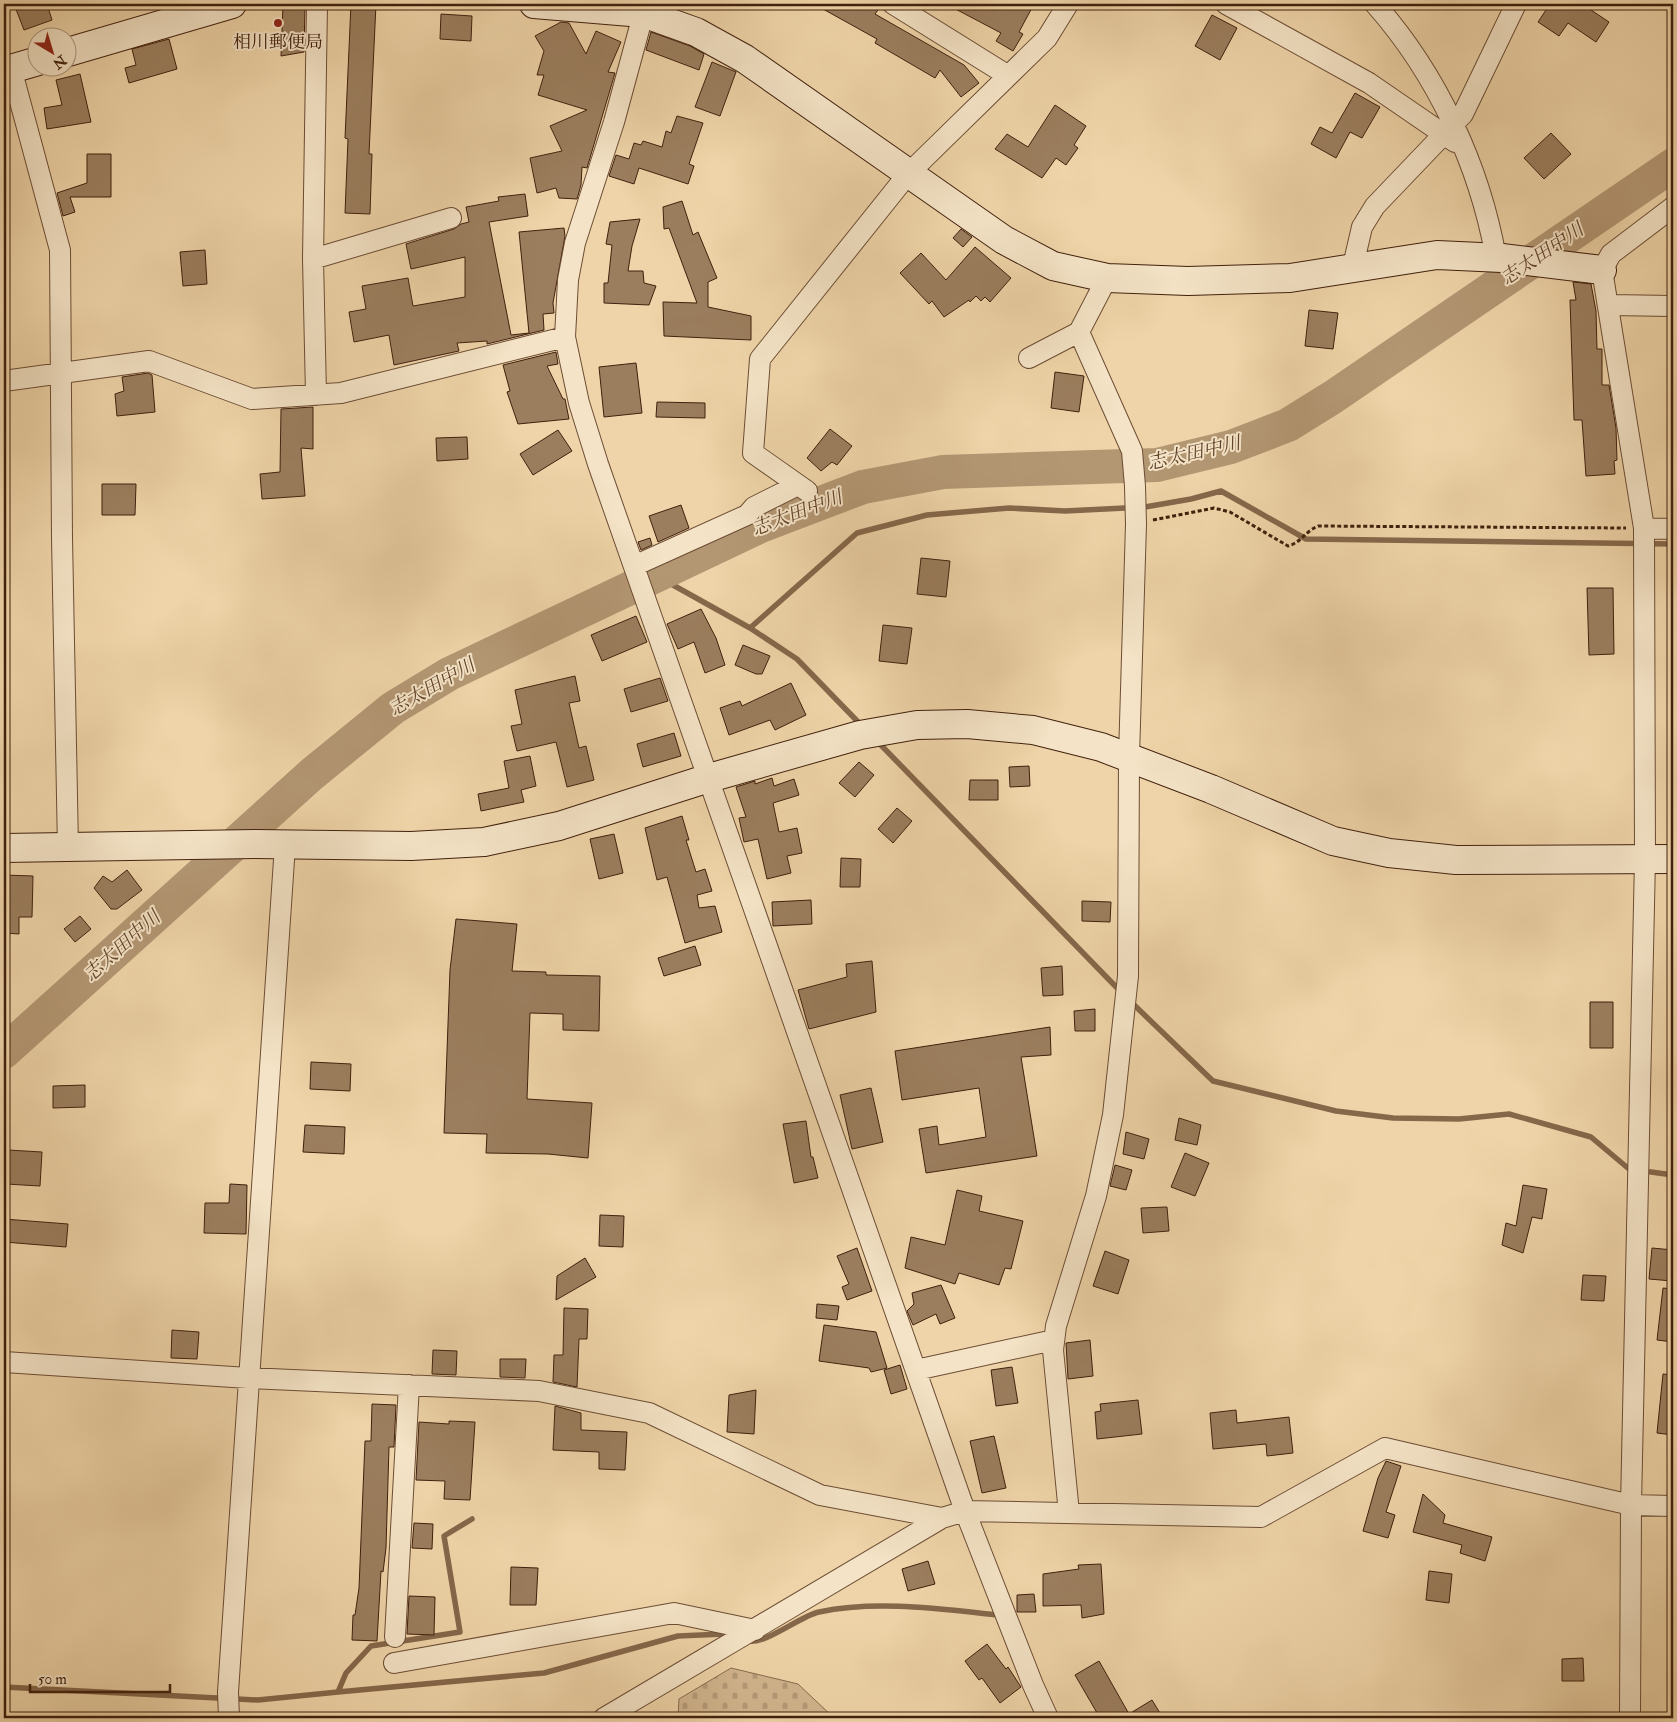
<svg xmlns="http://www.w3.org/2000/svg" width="1677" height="1722" viewBox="0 0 1677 1722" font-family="'IM FELL Double Pica','Noto Serif JP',serif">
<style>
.cemetery{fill:url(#cemetery-stones);stroke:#896a4e}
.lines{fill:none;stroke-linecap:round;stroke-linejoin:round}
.stream{stroke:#85674a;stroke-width:5.5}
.river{stroke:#b39773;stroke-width:34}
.building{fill:#9b7e5e;stroke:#41200d}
.street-casing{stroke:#6c4d34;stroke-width:22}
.secondary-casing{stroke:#41200d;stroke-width:30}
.path{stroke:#41200d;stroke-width:3;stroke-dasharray:4 2.5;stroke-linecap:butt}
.street{stroke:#f4e3c6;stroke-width:20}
.secondary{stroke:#f4e3c6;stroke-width:28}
.poi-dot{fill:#8f2418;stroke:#f4e3c6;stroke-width:2}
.labels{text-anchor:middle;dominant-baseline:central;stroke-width:4;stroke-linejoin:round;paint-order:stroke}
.poi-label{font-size:18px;fill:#41200d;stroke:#f4e3c6}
.water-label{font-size:19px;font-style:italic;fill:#63442c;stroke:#f4e3c6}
</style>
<defs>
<pattern id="cemetery-stones" width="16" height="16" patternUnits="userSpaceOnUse" patternTransform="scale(1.25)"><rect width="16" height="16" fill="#d1b58e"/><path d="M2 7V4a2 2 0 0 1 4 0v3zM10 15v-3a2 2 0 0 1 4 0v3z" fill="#b59b79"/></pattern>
</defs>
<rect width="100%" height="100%" fill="#eed4a8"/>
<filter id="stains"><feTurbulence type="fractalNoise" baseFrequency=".004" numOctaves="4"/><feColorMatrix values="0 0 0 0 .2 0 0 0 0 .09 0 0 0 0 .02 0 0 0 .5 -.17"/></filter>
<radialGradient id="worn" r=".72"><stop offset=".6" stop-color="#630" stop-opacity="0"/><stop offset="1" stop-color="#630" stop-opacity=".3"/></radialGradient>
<path class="cemetery" d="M731,1668L798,1684L834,1718H678L679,1699Z"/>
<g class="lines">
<path class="stream" d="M655,575L750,628L797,659L862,726
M750,628L857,533L927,515L1009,508L1065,511L1145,507L1191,499L1221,491L1306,539L1673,544
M877,741L1122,993
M1130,1001L1213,1081L1336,1111L1393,1118L1459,1119L1509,1114L1591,1137L1629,1169L1673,1175
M748,1641C765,1645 800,1616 819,1612C877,1600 940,1609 999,1615
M4,1687L258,1700L338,1692L346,1673L371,1646L460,1632L444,1536L472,1519
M338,1692L544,1673L678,1636L724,1634L730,1635"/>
<path class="river" d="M4,1052L312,774L393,708L449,674L763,525L863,487L943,472L1157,465L1231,447L1288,425L1333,397L1673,165"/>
</g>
<path class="building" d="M14,4H47L52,20L24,30Z
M283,4H305L304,52L281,56Z
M351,4H376L369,154H372L370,214L345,213L348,139L345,138Z
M814,4H867L878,10L875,14L964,65L979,83L961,97L940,70L935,78L875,43L877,39Z
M946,4H1034L1019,32L1023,34L1013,51L996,41L1001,33Z
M1550,4H1582L1609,22L1596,42L1568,23L1559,36L1538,22Z
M441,14L472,16L471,41L440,39Z
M1212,15L1237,28L1220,60L1195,46Z
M561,22L569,23L586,54L596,31L621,42L608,72L615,73L587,168L582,167L581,185L577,199L559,198L556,188L537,193L530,158L562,151L550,126L587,110L538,95L544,75H537L544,51L535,36Z
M651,32L690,46L704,54L699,70L646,50Z
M169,39L177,69L129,83L125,68L136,65L132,49Z
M712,62L736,72L720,116L695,107Z
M80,74L91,122L47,129L44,108L62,105L56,80Z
M1355,93L1380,107L1362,138L1350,132L1336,158L1311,144L1320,127L1332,133Z
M1055,105L1086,126L1074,145L1078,148L1066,165L1056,158L1042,178L995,149L1007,134L1028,147Z
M677,116L703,123L689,164L694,166L688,184L639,168L634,184L609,176L616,155L629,159L634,143L641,145L643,141L662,147L666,131L671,133Z
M1551,133L1571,154L1544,179L1524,158Z
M87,154H111V197H70L75,212L63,216L57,193L87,183Z
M525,194L528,216L489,222L511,335L529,333L519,232L564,228L565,236L553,303L554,313L543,314L544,330L487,344V341L457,343L459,351L394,365L389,335L354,342L349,312L366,309L362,286L408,278L413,306L465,297V257L411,269L406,244L454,229L461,224L469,222L466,207L499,201L498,197Z
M682,201L693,235L698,232L717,278L708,282V307L751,316V340L664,336L663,302L697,303L669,228L664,229L663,207Z
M640,219L632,246L628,271H643L644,283L656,286L649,305L604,303V283H608L612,245L606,244L610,222Z
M961,229L972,237L963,247L953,238Z
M975,247L1011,278L990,302L985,297L981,301L976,296L970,302L969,300L944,317L932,301L929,304L900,273L921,253L946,280Z
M205,250L207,284L183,286L180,252Z
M1573,282L1591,284L1596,311L1597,349H1602V385H1609L1616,428L1617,460L1614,461L1615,474L1586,476L1582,420H1574L1570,300H1576Z
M1309,310L1338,313L1333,349L1305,346Z
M556,352L558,364L547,366L563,399H565L569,419L518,424L507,392L510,391L503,365Z
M636,363L642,413L604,417L599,367Z
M1055,372L1084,376L1079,412L1051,408Z
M148,373L152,375L155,412L117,416L115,394L124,391L122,377Z
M657,402L705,403V418L656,417Z
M313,407V449L301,448L305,496L262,499L260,474L280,472L281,409Z
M830,429L852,446L837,465L832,462L821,471L807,458Z
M558,430L572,451L533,475L520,454Z
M467,437L468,459L437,461L436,438Z
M102,484H136L135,515H102Z
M681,505L689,528L658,542L649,516Z
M650,538L652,545L641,550L638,542Z
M921,558L950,561L946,597L917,594Z
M1587,588H1613L1614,654L1589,655Z
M701,609L716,638L725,665L705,673L694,642L678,649L667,624Z
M636,616L647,642L602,661L591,635Z
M883,625L912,628L907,664L879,661Z
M743,645L770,656L762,674H756L735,665Z
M575,676L580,701L569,703L579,748L586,746L594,780L567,787L556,742L517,751L511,726L522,724L515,690Z
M660,678L668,701L631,712L624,689Z
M791,683L806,715L775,730L770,720L729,735L720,708L740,701L742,706Z
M674,733L681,756L643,767L637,744Z
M530,756L536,786L521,790L524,802L481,811L478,794L509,788L504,761Z
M859,762L874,775L855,797L839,783Z
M1029,766L1030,786L1010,787L1009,767Z
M772,778L774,786L794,779L799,795L773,803L779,832L797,828L802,853L787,856L791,873L767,879L758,839L744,842L739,818L746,817L736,787L755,781V784Z
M970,780H998V800H969Z
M897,808L912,821L893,843L878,829Z
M682,816L689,840H686L696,872L705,869L712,891L697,895L699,908L715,906L722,932L685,943L667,877L657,880L645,828Z
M614,834L623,873L599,879L590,839Z
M841,858L861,859L860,887H840Z
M127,870L142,890L117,909H111L94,888L103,876L112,882Z
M4,875L33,876L32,917H19V934L4,933Z
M811,900L812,924L773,926L772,902Z
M1082,901L1111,902L1110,922L1082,921Z
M80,916L91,929L75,942L64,929Z
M456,919L517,924L512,971L546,972V975L600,976L599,1031L563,1030V1014L530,1013L527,1099L592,1103L588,1158L548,1154L486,1153L487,1134L444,1133L450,970Z
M695,946L701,965L664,976L658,958Z
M872,961L876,1012L809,1029L798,990L847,977L846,964Z
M1062,966L1063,995L1043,996L1041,968Z
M1590,1002H1613V1048H1590Z
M1095,1009V1031H1075L1074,1011Z
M1050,1027L1051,1055L1021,1057L1037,1156L926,1173L919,1129L937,1126L939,1145L986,1137L979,1088L902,1100L895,1051Z
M311,1062L351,1064L350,1091L310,1089Z
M85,1085V1107L53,1108V1086Z
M871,1088L883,1142L852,1149L840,1095Z
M1179,1118L1201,1125L1197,1145L1175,1140Z
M806,1121L811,1157H813L818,1178L794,1183L783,1124Z
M305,1125L345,1127L344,1154L303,1152Z
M1126,1132L1149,1139L1144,1159L1123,1154Z
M8,1150L42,1152L40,1186L6,1184Z
M1185,1153L1209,1163L1195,1196L1171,1187Z
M1115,1165L1132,1170L1126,1190L1110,1186Z
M230,1184L247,1185L246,1234L204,1233L205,1203H229Z
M1523,1185L1547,1189L1542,1219L1532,1217L1523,1253L1502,1245L1506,1223L1516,1226Z
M957,1190L982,1196L979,1211L1023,1221L1011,1269L1005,1268L999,1285L959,1273L955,1284L905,1268L911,1237L945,1245Z
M1167,1207L1169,1231L1143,1233L1141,1208Z
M600,1215L624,1216L623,1247L599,1246Z
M4,1219L68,1224L66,1247L4,1242Z
M857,1248L872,1291L847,1300L842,1287L849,1284L837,1256Z
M1652,1248L1673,1250L1672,1281L1649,1279Z
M1105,1251L1129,1260L1118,1294L1093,1286Z
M585,1258L596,1277L556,1300L557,1276Z
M1583,1275L1606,1276L1604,1301L1581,1300Z
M941,1285L955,1318L940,1324L936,1314L913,1325L907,1311L914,1304L912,1293Z
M1663,1288L1673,1289V1342L1657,1340Z
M817,1304L839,1306L837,1320L816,1318Z
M564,1308L588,1309L587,1339H579L577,1387L553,1382L554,1355H563Z
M824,1325L876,1332L887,1368L871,1372L869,1368L819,1361Z
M172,1330L199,1332L197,1359L171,1358Z
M1090,1340L1093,1376L1068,1379L1066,1343Z
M433,1350L457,1351L456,1375L432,1374Z
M500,1359H526L525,1378L500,1377Z
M900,1365L907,1389L891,1394L884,1370Z
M1012,1367L1018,1403L996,1406L991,1370Z
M1663,1374L1673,1375V1435L1657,1433Z
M756,1390L754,1434L727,1432L729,1395Z
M1138,1400L1142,1434L1097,1439L1095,1412L1101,1411L1100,1404Z
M372,1404L396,1405L394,1447H389L386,1548L383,1572L381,1571L377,1641L352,1640L353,1615H355L359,1588L365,1441H371Z
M555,1406L581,1413V1430L627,1432L625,1470L599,1469V1452L553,1450Z
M1236,1410L1237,1423L1289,1417L1293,1453L1267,1456L1266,1444L1213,1449L1210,1413Z
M449,1421L475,1422L470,1500L444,1499L445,1481L416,1480L419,1422L449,1424Z
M994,1436L1006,1488L982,1493L970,1441Z
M1386,1461L1401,1466L1386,1512L1395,1515L1388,1538L1363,1531L1378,1478Z
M1423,1494L1445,1515L1443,1523L1492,1537L1485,1561L1460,1553L1462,1545L1413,1532Z
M414,1523L433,1524L432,1549L412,1548Z
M928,1561L935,1584L908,1591L902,1569Z
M1101,1564L1104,1614L1082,1618L1081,1605L1043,1606V1574L1079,1569L1078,1565Z
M511,1567L538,1568L536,1605H510Z
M1429,1571L1452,1574L1449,1603L1426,1600Z
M1034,1594L1036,1612H1017V1595Z
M409,1596L435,1597L434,1635L407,1634Z
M987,1644L1006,1669L1008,1667L1021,1687L1000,1703L982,1678L979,1680L965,1661Z
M1583,1658L1584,1681H1562V1659Z
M1099,1661L1129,1714L1152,1700L1163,1718H1100L1075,1675Z"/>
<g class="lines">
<g class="street-casing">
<path id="street" d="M646,4L614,122L575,243L568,280L565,337L579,403L598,464L965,1511L1033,1685L1048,1718
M893,4L1007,75
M1226,4L1369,83L1455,142
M1375,4C1437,74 1480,166 1496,258
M11,68L60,250L62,538L68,848
M313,259L451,218
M1353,266L1362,227L1375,206L1463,114L1516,4
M1609,305L1673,306
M1029,358L1079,332L1107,278
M4,381L149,361L252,399L341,393L565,337
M316,395L313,259L317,4
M807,491L753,453L760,359L908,174L1047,38L1068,4
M1644,528L1673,529
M634,566L747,515L754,507L798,485
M4,1362L248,1378L539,1391L649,1413L820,1495L942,1518
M916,1370L1054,1340
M1069,1513L1053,1350L1056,1326L1096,1196L1113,1115L1128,976L1129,756L1136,524L1135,486L1132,451L1079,332
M395,1637L409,1385
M394,1663L674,1613L755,1630
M229,1718L228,1692L285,845
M604,1718L942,1518L965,1511L1261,1517L1385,1448L1631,1505L1673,1506
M1630,1718L1631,1505L1645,859L1644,528L1602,270L1611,254L1673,207"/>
</g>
<g class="secondary-casing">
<path id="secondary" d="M534,4L643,13L696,32L745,59L1004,240L1053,266L1107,278L1188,281L1290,278L1437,255L1502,258L1602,270
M68,52L232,4
M4,71L38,61
M4,848L255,844L411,846L484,842L559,826L709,778L860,735L917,725L967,724L1033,730L1101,747L1211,789L1333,841L1389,853L1456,860L1673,859"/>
</g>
<path class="path" d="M1153,520L1214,508L1230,512L1288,546C1302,542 1303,533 1318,526L1626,528"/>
<use href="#street" class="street"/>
<use href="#secondary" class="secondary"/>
</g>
<circle class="poi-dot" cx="278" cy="23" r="5"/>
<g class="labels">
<g class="poi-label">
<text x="278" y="42">相川郵便局</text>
</g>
<g class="water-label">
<text transform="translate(1542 254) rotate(-34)">志太田中川</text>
<text transform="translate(1194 453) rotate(-13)">志太田中川</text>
<text transform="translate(797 513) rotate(-21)">志太田中川</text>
<text transform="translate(432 687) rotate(-30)">志太田中川</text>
<text transform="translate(122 946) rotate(-42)">志太田中川</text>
</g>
</g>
<rect width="1677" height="1722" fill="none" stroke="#eed4a8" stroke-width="20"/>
<rect x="5" y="5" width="1667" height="1712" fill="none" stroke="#41200d" stroke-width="2.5"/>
<rect x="10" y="10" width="1657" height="1702" fill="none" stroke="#41200d"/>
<g transform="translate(52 52) rotate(142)"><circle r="24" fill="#f4e3c6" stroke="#ac957c"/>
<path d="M0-4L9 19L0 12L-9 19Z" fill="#8f2418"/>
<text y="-8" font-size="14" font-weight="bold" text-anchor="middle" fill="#41200d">N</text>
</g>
<path d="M30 1684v8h140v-8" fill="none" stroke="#41200d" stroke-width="2.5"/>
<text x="38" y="1684" font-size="15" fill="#41200d" stroke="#f4e3c6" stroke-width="4" paint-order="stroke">50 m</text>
<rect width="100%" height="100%" filter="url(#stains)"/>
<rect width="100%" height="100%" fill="url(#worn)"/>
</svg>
